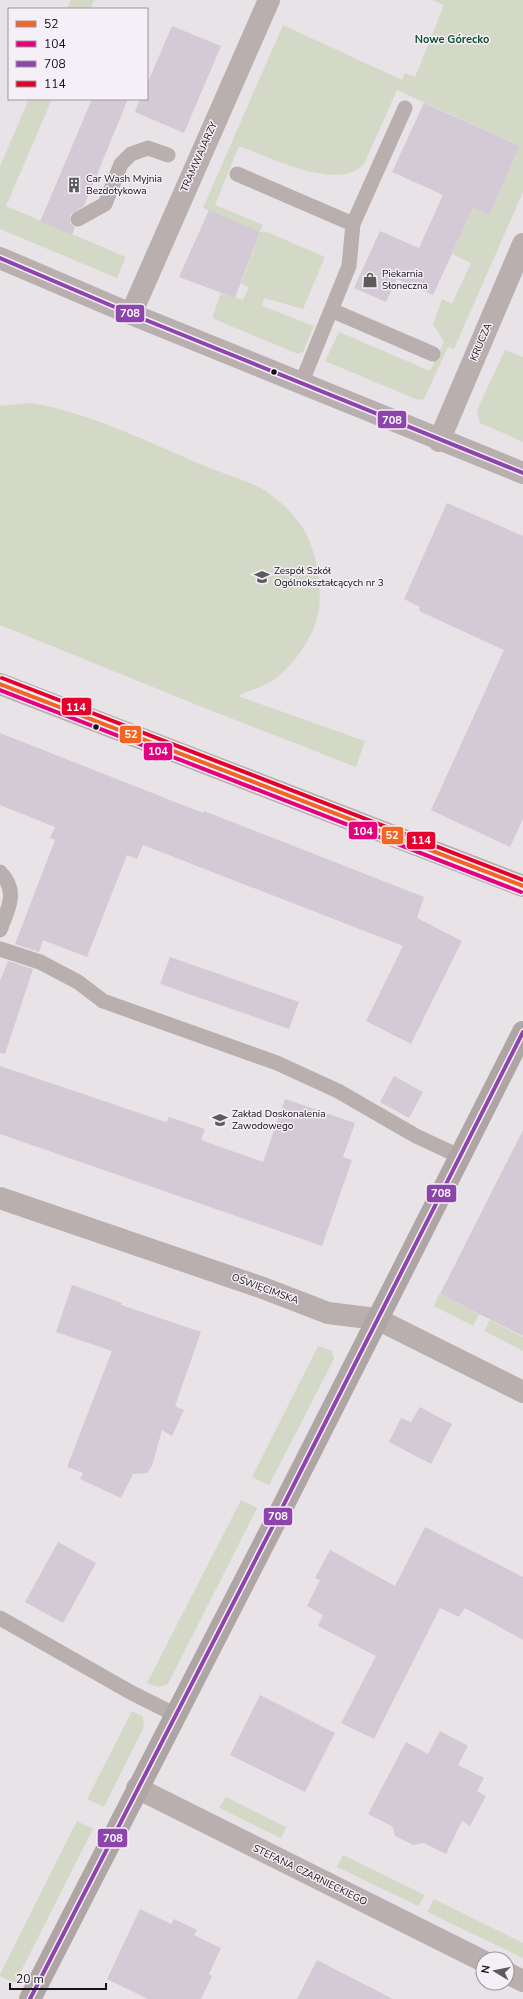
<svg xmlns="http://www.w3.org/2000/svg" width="523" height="1999" viewBox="0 0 523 1999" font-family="'Nunito Sans',sans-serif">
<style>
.green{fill:#d4d9c7}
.building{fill:#d3cad5}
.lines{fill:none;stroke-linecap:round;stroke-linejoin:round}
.lane{stroke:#b9afaf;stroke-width:15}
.street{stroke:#b9afaf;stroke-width:22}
.secondary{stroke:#b0a5a5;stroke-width:22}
.bus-1-casing{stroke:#f5eff7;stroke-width:7}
.bus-2-casing{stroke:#f5eff7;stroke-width:7}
.bus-3-casing{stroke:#f5eff7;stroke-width:7}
.bus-4-casing{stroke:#f5eff7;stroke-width:7}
.bus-1{stroke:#f26522;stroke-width:4}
.bus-2{stroke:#e5007d;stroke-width:4}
.bus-3{stroke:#8e44ad;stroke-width:4}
.bus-4{stroke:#e4002b;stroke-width:4}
.bus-dot{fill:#131114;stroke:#f5eff7;stroke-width:1.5}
.labels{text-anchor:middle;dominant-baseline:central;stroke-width:3;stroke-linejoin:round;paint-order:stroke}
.street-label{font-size:10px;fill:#131114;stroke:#f5eff7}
.poi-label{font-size:10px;fill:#131114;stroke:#f5eff7;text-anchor:start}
.neighbourhood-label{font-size:11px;font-weight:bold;fill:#105134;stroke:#f5eff7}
.line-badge{stroke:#f5eff7;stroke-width:1.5}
.badge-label{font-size:11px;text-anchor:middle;font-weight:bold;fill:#fff}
</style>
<rect width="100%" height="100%" fill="#e7e3e7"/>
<path class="green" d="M71,0H94L90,9H67Z
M432,0H523V192L454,349L448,347L424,399L418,400L325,361L339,332L430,371L444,342L433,324L442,299L452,304L471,263L452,254L473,208L489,215L520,146L397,90L364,164C338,193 270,157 239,146L215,205L263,225L260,232H267L325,257L303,309L264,298L262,306L314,326L303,352L298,354L214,319L213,315L221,293L243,300L249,287L241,284L260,233L203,208L283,25L402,80L405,73L415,77L444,5Z
M29,99H52L6,206L126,257L117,278L0,229V166Z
M505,350L523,357V442L480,423L477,410Z
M28,403C85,410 152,444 205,466C221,473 253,482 267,492C280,501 294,514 303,528C317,551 325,596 316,622C308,645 293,665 274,680C264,687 249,690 238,696L365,741L356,767L197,705L0,625V406Z
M439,1294L479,1314L473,1326L434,1306Z
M490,1320L523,1337V1351L484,1331Z
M318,1346L332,1351L334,1359L269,1485L252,1477Z
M241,1500L257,1508L168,1684C159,1688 155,1687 147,1683Z
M132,1711L143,1717L144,1727L104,1807L87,1799Z
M226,1797L286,1827L281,1838L219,1808Z
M77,1821L93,1829L15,1983L0,1976V1974Z
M343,1855L425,1895L418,1906L337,1867Z
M434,1899L523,1943V1958L427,1912Z"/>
<path class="building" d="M172,26L221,46L184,133L135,112L140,99H147V84Z
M92,99H128L84,206L70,215V223L75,227L72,235L40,222Z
M424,103L520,146L489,215L473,208L433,295L397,279L386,302L354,288L380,231L419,248L443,195L392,172Z
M209,210L260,232L235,298L179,277Z
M447,503L523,536V819L510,847L431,810L504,650L419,611L420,607L404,599Z
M0,733L203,813L204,811L424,897L417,918L462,941L411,1044L366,1021L403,946L143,845L137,859L127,855L87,957L43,940L39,952L15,944L55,840L50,838L55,827L0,805Z
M170,957L299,1002L289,1029L160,984Z
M8,961L33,969L5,1054L0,1053V981Z
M0,1066L166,1122L169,1117L205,1129L201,1140L263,1162L285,1099L355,1123L343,1157L352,1160L322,1246L0,1134Z
M394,1076L423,1092L409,1118L380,1102Z
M523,1130V1336L440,1294Z
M72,1285L122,1303L121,1305L201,1332L175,1406L184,1410L172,1436L162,1430L152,1466L147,1473L133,1474L121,1498L80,1479L83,1473L67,1467L112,1351L56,1332Z
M420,1407L452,1424L431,1464L389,1442L401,1418L411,1422Z
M425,1527L523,1577V1640L465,1608L459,1617L440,1608L374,1739L341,1723L376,1656L318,1626L323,1615L307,1606L320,1580L315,1578L330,1550L395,1586Z
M58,1542L96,1563L63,1623L25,1602Z
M260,1695L335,1733L305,1792L230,1755Z
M440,1731L468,1746L458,1765L484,1778L477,1791L486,1796L470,1826L462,1821L446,1854L424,1843L413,1845L395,1836L393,1827L368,1814L406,1742L428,1754Z
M140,1909L171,1924L174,1919L197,1930L194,1935L221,1948L209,1974L212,1976L201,1999H148L107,1979Z
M317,1960L393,1999H297Z"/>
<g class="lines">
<path class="lane" d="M237,174L353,224
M78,219L105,204L121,164L131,154L148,148L168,155
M331,310L433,354
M301,384L349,266L353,224L405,108
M0,872C19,891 8,909 0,930
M0,949L40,962L78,982L103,1001L277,1063L338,1091L416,1136L461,1157
M0,1618L132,1693L176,1715"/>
<path class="street" d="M0,258L131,314L523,473
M131,314L269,0
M439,441L523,244
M0,684L523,886
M0,1198L263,1288L328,1313L377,1319L523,1392
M137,1788L483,1961
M507,1973L523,1981"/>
<path class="secondary" d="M30,1999L279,1514L523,1032"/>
<g class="bus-1-casing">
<path id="bus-1" d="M0,684L523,886"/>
</g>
<g class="bus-2-casing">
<path id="bus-2" d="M0,690L521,892"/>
</g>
<g class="bus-3-casing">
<path id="bus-3" d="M0,258L131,314L523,473
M30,1999L279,1514L523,1032"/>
</g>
<g class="bus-4-casing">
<path id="bus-4" d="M2,678L523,880"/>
</g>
<use href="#bus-1" class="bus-1"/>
<use href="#bus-2" class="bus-2"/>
<use href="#bus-3" class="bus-3"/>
<use href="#bus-4" class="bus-4"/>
</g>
<defs>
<g id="building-bare" transform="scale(1.2)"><path d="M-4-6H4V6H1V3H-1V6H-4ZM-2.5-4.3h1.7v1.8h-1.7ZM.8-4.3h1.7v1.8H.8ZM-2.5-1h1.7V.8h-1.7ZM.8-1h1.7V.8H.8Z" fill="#5d5a5e" stroke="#f5eff7" stroke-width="2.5" paint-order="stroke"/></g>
<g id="shop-bare" transform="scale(1.2)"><path d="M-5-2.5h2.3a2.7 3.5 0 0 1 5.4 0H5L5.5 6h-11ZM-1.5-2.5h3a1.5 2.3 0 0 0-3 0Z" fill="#5d5a5e" stroke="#f5eff7" stroke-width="2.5" paint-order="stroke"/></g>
<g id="school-bare" transform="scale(1.2)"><path d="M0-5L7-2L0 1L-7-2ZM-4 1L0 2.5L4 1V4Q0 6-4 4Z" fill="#5d5a5e" stroke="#f5eff7" stroke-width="2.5" paint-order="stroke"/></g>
</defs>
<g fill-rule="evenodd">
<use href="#building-bare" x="74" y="185"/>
<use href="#shop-bare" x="370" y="280"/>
<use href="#school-bare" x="262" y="577"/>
<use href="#school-bare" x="220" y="1120"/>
</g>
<g class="bus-dot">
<circle cx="274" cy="372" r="3.5"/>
<circle cx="96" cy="727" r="3.5"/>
</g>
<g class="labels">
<g class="street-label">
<text transform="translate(199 157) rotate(-66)">TRAMWAJARZY</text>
<text transform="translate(481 342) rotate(-67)">KRUCZA</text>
<text transform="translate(265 1289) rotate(20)">OŚWIĘCIMSKA</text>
<text transform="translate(310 1875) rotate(26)">STEFANA CZARNIECKIEGO</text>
</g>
<g class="poi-label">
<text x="86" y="179">Car Wash Myjnia<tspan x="86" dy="12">Bezdotykowa</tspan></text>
<text x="382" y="274">Piekarnia<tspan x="382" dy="12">Słoneczna</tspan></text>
<text x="274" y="571">Zespół Szkół<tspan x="274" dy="12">Ogólnokształcących nr 3</tspan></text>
<text x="232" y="1114">Zakład Doskonalenia<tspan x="232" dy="12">Zawodowego</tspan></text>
</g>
<g class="neighbourhood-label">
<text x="452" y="39">Nowe Górecko</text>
</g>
</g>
<g class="line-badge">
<rect x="115" y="304" width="30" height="19" rx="4" fill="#8e44ad"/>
<rect x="377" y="410" width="30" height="19" rx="4" fill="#8e44ad"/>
<rect x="61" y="697" width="31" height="19" rx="4" fill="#e4002b"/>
<rect x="119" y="725" width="23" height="19" rx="4" fill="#f26522"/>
<rect x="143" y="742" width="30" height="19" rx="4" fill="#e5007d"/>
<rect x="348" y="821" width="30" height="19" rx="4" fill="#e5007d"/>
<rect x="381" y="826" width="23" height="19" rx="4" fill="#f26522"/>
<rect x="406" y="831" width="30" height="19" rx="4" fill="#e4002b"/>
<rect x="426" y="1184" width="31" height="19" rx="4" fill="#8e44ad"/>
<rect x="263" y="1507" width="30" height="19" rx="4" fill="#8e44ad"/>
<rect x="97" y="1828" width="31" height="20" rx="4" fill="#8e44ad"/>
</g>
<g class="badge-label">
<text x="130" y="317">708</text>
<text x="392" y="424">708</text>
<text x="76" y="711">114</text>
<text x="131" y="738">52</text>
<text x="158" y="755">104</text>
<text x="363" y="835">104</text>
<text x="392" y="839">52</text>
<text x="421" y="844">114</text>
<text x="441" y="1197">708</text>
<text x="278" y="1520">708</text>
<text x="113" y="1842">708</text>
</g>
<rect x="8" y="8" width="140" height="92" fill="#f5eff7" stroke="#9b969c"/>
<rect x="16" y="21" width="20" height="6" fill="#f26522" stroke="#9b969c"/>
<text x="44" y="28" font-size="12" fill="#131114">52</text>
<rect x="16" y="41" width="20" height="6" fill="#e5007d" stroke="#9b969c"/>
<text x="44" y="48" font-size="12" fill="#131114">104</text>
<rect x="16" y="61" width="20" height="6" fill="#8e44ad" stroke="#9b969c"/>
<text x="44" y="68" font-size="12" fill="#131114">708</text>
<rect x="16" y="81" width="20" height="6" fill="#e4002b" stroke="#9b969c"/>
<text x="44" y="88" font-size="12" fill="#131114">114</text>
<g transform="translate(495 1971) rotate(280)"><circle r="19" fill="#f5eff7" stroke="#9b969c"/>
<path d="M0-3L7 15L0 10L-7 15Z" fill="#5d5a5e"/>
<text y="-6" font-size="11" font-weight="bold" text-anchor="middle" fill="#131114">N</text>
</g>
<path d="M10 1983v6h96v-6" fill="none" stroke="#131114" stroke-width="2"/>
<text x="16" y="1983" font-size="12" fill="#131114" stroke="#f5eff7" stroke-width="3" paint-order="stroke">20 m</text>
</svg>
